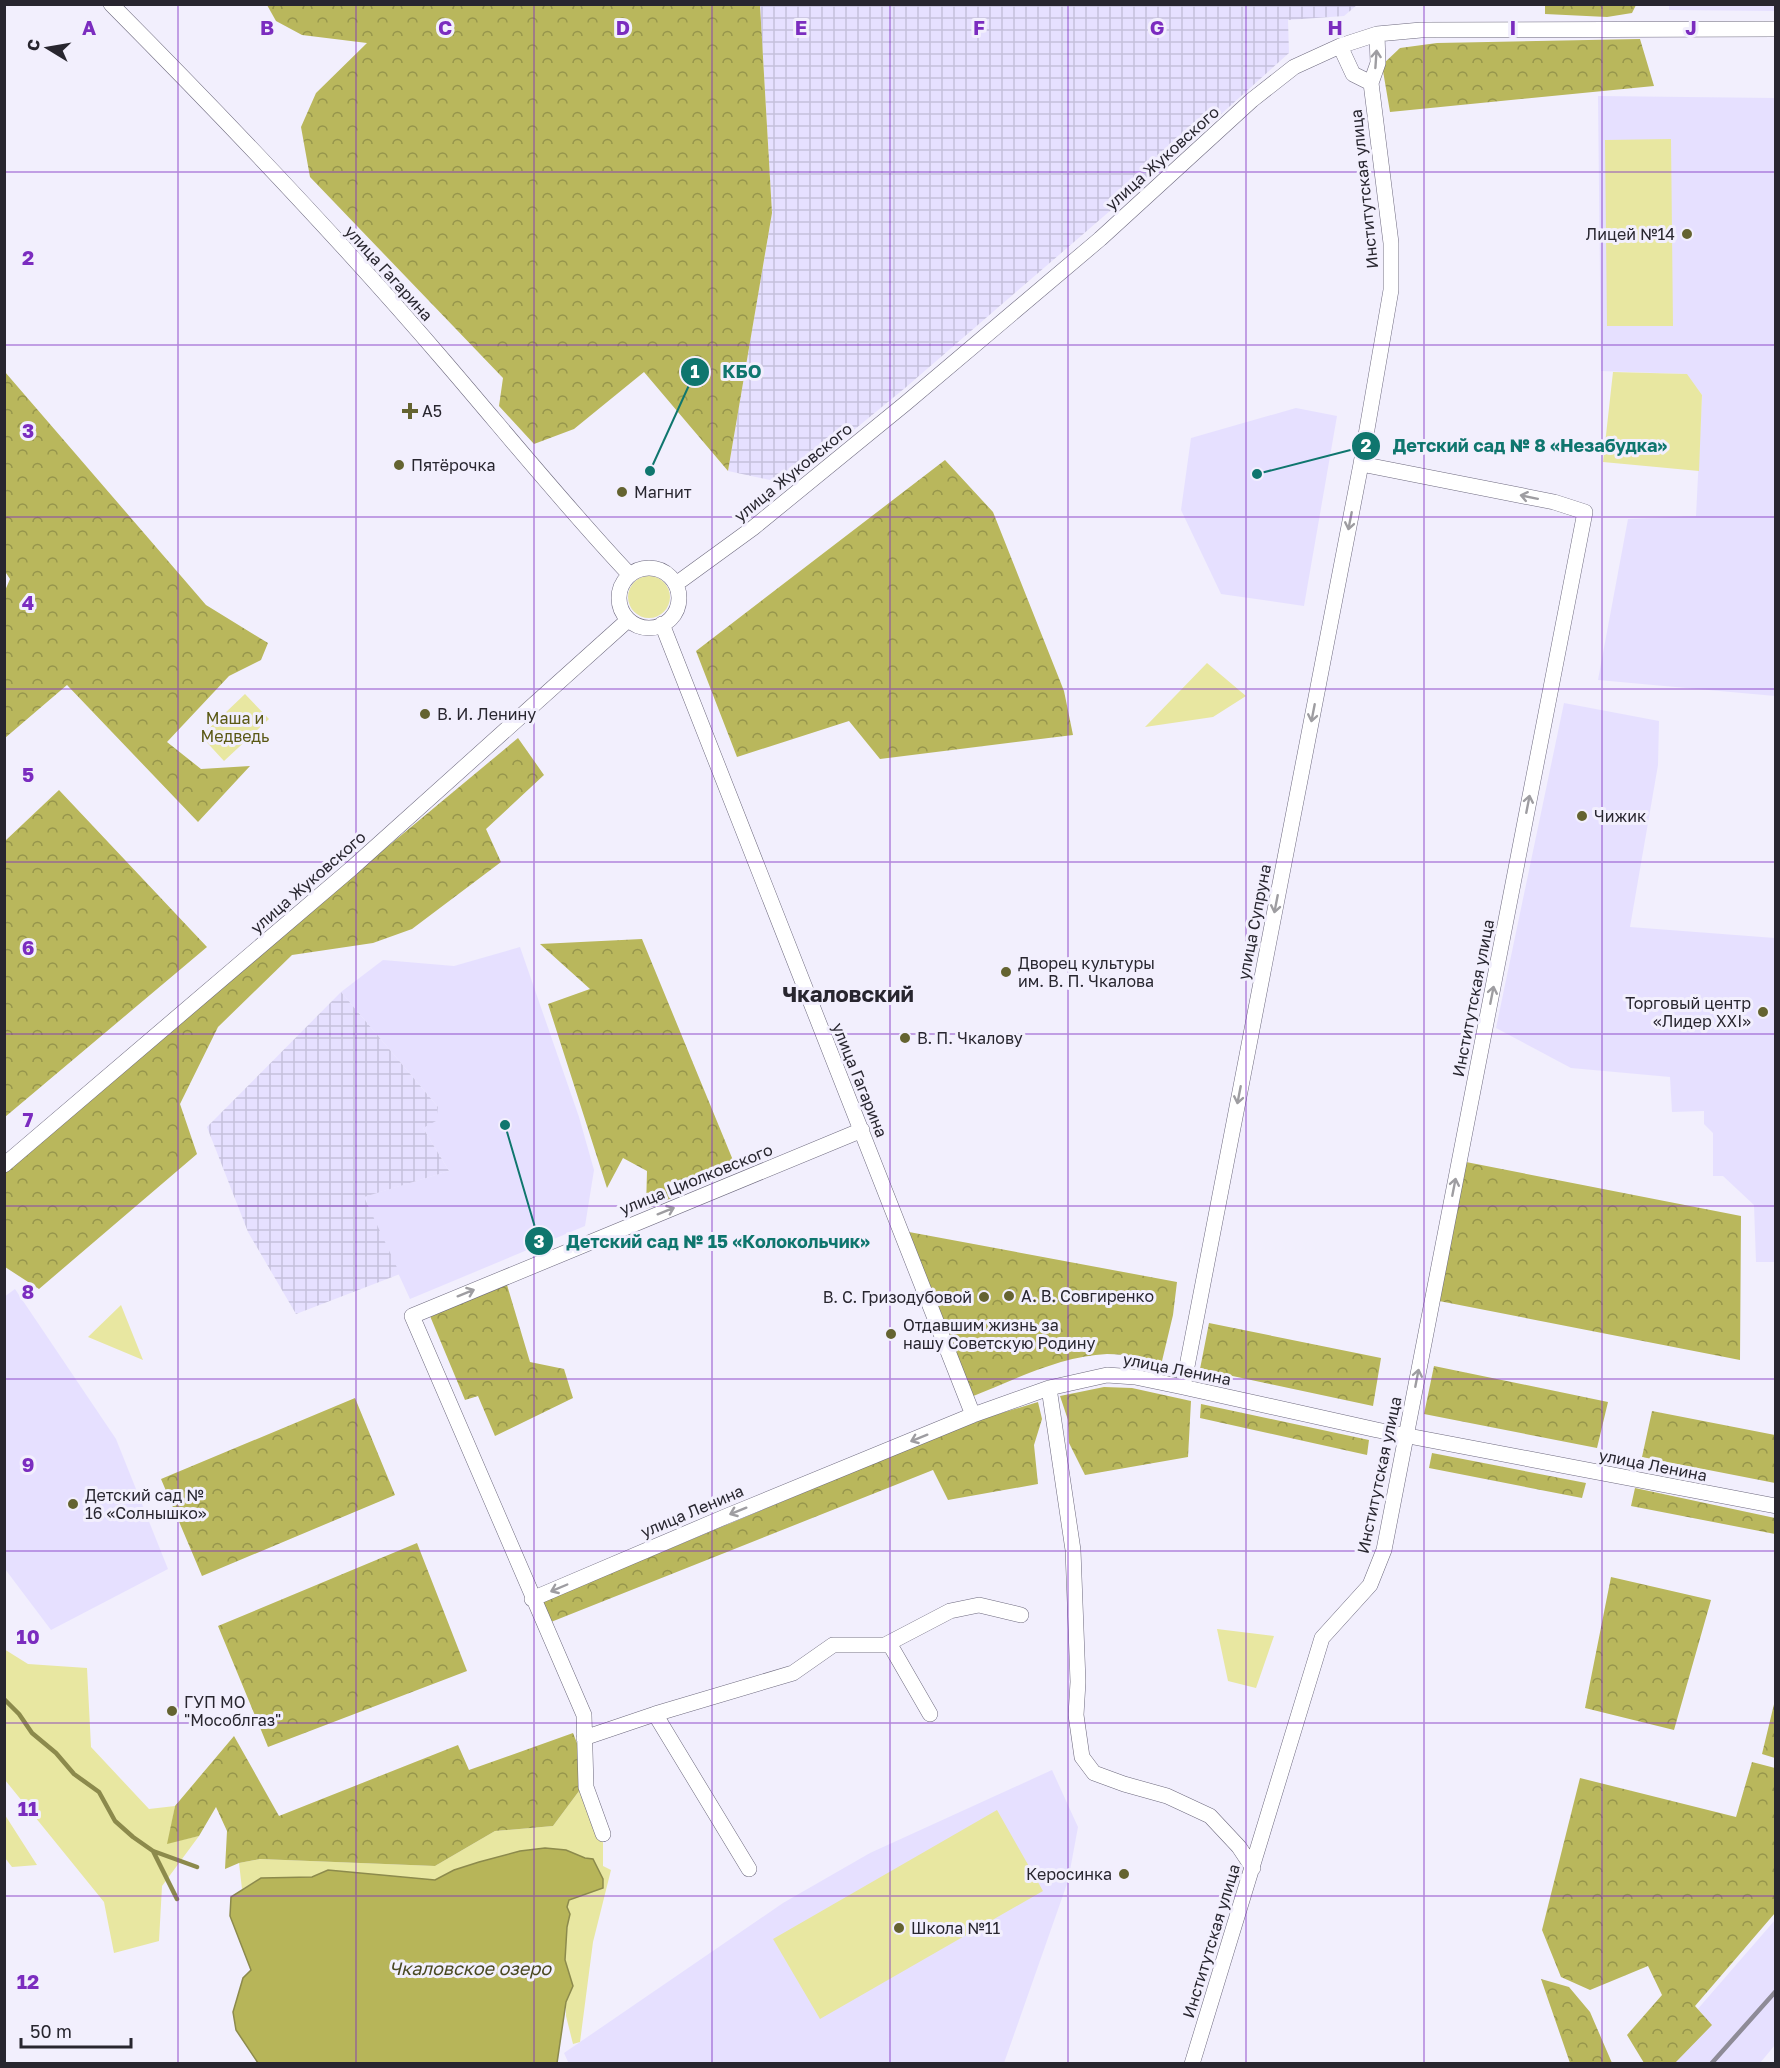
<svg xmlns="http://www.w3.org/2000/svg" width="1780" height="2068" viewBox="0 0 1780 2068" font-family="'Golos Text',sans-serif">
<style>
.built{fill:#e6e0ff}
.industrial{fill:url(#industrial-grid)}
.green{fill:#e8e7a1}
.forest{fill:url(#forest-crowns)}
.water{fill:#b7b559;stroke:#8c8a4c;stroke-width:1.5}
.lines{fill:none;stroke-linecap:round;stroke-linejoin:round}
.stream{stroke:#8c8a4c;stroke-width:4.5}
.minor-casing{stroke:#6d697e;stroke-width:16}
.minor{stroke:#fff;stroke-width:15}
.rail{stroke:#8e8b97;stroke-width:4.5}
.oneway{stroke:#9e9da1}
.grid{fill:none;stroke:#7b2cbf;stroke-width:1.5;stroke-opacity:0.55}
.poi-dot{fill:#646330;stroke:#f2effd;stroke-width:2}
.labels{text-anchor:middle;dominant-baseline:central;stroke-width:6;stroke-linejoin:round;paint-order:stroke}
.street-label{font-size:16px;fill:#28262f;stroke:#f2effd}
.poi-label{font-size:16px;fill:#28262f;stroke:#f2effd;text-anchor:start}
.park-label{font-size:16px;fill:#5a5814;stroke:#f2effd}
.water-label{font-size:18px;font-style:italic;fill:#494821;stroke:#f2effd}
.district-label{font-size:22px;font-weight:bold;fill:#28262f;stroke:#f2effd}
.grid-label{font-size:20px;text-anchor:middle;font-weight:bold;fill:#7b2cbf;stroke:#f2effd;stroke-width:6;stroke-linejoin:round;paint-order:stroke}
.leader{fill:none;stroke:#0f766e;stroke-width:2}
.callout-dot{fill:#0f766e;stroke:#f2effd;stroke-width:2}
.mark-label{font-size:18px;text-anchor:middle;font-weight:bold;fill:#fff}
.callout-label{font-size:18px;text-anchor:middle;font-weight:bold;fill:#0f766e;stroke:#f2effd;stroke-width:6;stroke-linejoin:round;paint-order:stroke}
</style>
<defs>
<pattern id="industrial-grid" width="8" height="8" patternUnits="userSpaceOnUse" patternTransform="scale(1.5)"><rect width="8" height="8" fill="#e6e0ff"/><path d="M0 4h8M4 0v8" fill="none" stroke="#c5c0db"/></pattern>
<pattern id="forest-crowns" width="20" height="18" patternUnits="userSpaceOnUse" patternTransform="scale(1.5)"><rect width="20" height="18" fill="#b9b75c"/><path d="M2 6a3 3 0 1 1 6 0M12 15a3 3 0 1 1 6 0" fill="none" stroke="#96954c"/></pattern>
</defs>
<rect width="100%" height="100%" fill="#f2effd"/>
<path class="built" d="M1669,5H1775V11L1669,10Z
M1598,96L1775,98V696L1598,680L1628,519L1696,516L1702,395L1686,374L1601,371Z
M1296,408L1337,416L1304,606L1221,594L1181,510L1191,438Z
M1564,703L1659,721L1658,765L1630,927L1775,938V1262H1756L1754,1205L1723,1176H1713V1133L1704,1124V1111L1672,1112L1670,1077L1571,1068L1496,1028Z
M520,947L579,1117L594,1170L585,1226L410,1299L363,1197L449,1171L423,1128L438,1107L341,992L383,960L454,966Z
M15,1289L116,1439L168,1569L51,1630L5,1569L4,1297Z
M1052,1770L1078,1827L1068,1881L1004,2063L569,2064L564,2053L783,1903L870,1853Z
M1775,1920V2045L1760,2063L1650,2064Z"/>
<path class="industrial" d="M760,5H1357L1344,16L1288,20L1289,53L1199,134L905,388L788,484L728,471L772,213Z
M341,992L438,1107L436,1121L423,1128L449,1171L364,1197L400,1274L296,1314L248,1232L207,1127Z"/>
<path class="green" d="M1671,139L1673,326H1607L1605,140Z
M1613,372L1687,374L1702,395L1699,471L1603,462Z
M628 597a21 21 0 1 1 42 0a21 21 0 1 1-42 0Z
M1207,663L1246,696L1213,717L1145,727Z
M245,694L269,719L224,761L201,736Z
M121,1305L143,1360L88,1337Z
M1217,1629L1274,1636L1256,1688L1228,1681Z
M4,1649L28,1664L87,1668L91,1747L149,1809L175,1806L168,1843L199,1836L162,1886L159,1941L114,1953L104,1902L5,1780Z
M582,1787L603,1834V1866L611,1870L593,1942L580,2042L573,2044L566,2016V2002L573,1986L565,1960L567,1926L570,1914L567,1907L569,1900L603,1879L593,1859L585,1858L566,1850L520,1851L454,1870L435,1880L328,1870L312,1877L261,1878L242,1889L239,1863L260,1859L435,1866L495,1831L553,1826Z
M997,1810L1043,1891L820,2019L773,1939Z
M5,1815L37,1865L12,1867L5,1858Z"/>
<path class="forest" d="M267,5H760L772,213L728,471L644,372L574,429L534,444L499,406L503,378L310,177L301,127L316,93L367,43L302,35L276,21Z
M1545,5V4L1636,5L1632,13L1607,17L1545,14Z
M1640,39L1654,86L1390,112L1382,65L1400,48L1437,43Z
M5,372L206,605L268,643L261,660L229,676L167,742L201,769L250,766L198,822L67,685L5,738L4,593L10,579L4,570V480L6,478L4,476Z
M945,460L993,512L1064,691L1073,735L880,759L849,721L737,757L696,651Z
M518,738L544,775L486,829L501,862L412,929L373,943L292,955L218,1027L180,1104L197,1154L39,1289L5,1267L4,1170L231,977Z
M59,790L207,947L5,1117V841Z
M642,939L737,1170L646,1209L647,1171L623,1158L607,1188L548,1004L590,989L540,944Z
M1466,1162L1741,1216L1740,1360L1439,1301Z
M909,1232L1177,1282L1173,1315L1162,1361C1144,1358 1126,1354 1107,1354C1060,1356 1014,1380 971,1397Z
M507,1285L530,1362L564,1369L573,1398L495,1436L478,1396L465,1400L430,1316Z
M1209,1323L1381,1358L1373,1406L1200,1369Z
M1434,1366L1608,1402L1597,1448L1424,1414Z
M1104,1387L1132,1388L1191,1401L1188,1457L1085,1475L1069,1443L1068,1420L1060,1396Z
M355,1398L395,1495L202,1576L161,1479Z
M1038,1402L1042,1419L1034,1445L1038,1484L948,1500L933,1470L551,1622L542,1602L975,1421Z
M1201,1404L1369,1440L1367,1455L1200,1418Z
M1652,1411L1775,1435V1483L1642,1457Z
M1432,1453L1586,1483L1582,1498L1429,1468Z
M1635,1488L1775,1518V1534L1631,1506Z
M417,1543L467,1671L268,1747L218,1626Z
M1611,1577L1711,1600L1674,1730L1585,1708Z
M1775,1700V1758L1762,1754Z
M573,1733L586,1766L582,1787L553,1826L495,1831L435,1866L260,1859L239,1863L225,1869L227,1831L216,1807L199,1836L167,1844L175,1806L234,1736L279,1816L458,1745L469,1770Z
M1752,1762L1775,1768V1913L1695,2006L1712,2025L1675,2063H1644L1627,2035L1662,1995L1648,1966L1590,1990L1561,1977L1542,1930L1580,1778L1736,1817Z
M1541,1979L1569,1987L1590,2012L1612,2063H1570Z"/>
<path class="water" d="M545,1848L566,1850L585,1858L593,1859L603,1879V1888L569,1900L567,1907L570,1914L567,1927L565,1960L573,1986L566,2002L557,2063H258L236,2030L233,2012L243,1978L251,1970L230,1916L231,1897L261,1878L312,1877L328,1870L435,1880L454,1870L479,1862L520,1851Z"/>
<g class="lines">
<path class="stream" d="M4,1699L19,1714L32,1733L56,1753L74,1774L99,1792L115,1821L133,1837L153,1851L197,1867
M153,1851L177,1899"/>
<g class="minor-casing">
<path id="minor" d="M111,4C226,120 339,238 445,362C506,433 565,506 629,574
M1340,46L1353,74L1371,83
M619 598a30 30 0 1 1 60 0a30 30 0 1 1-60 0Z
M676,584L753,528L906,403L1100,239L1252,100L1294,67L1340,46L1377,34L1421,30L1776,29
M662,624L973,1415
M4,1165L352,868L628,620
M1183,1387L1361,464L1391,290V243L1371,83L1378,63L1377,34
M1049,1388L1073,1550L1078,1682L1076,1715L1082,1757L1094,1773L1124,1784L1167,1796L1210,1816L1239,1847L1253,1868
M532,1599L727,1516L973,1415L1049,1388L1107,1375L1135,1377L1183,1387L1377,1430L1776,1506
M889,1643L930,1714
M655,1714L749,1869
M584,1738L655,1714L793,1673L833,1645H885L950,1611L979,1605L1021,1615
M603,1834L586,1787L584,1715L412,1316L862,1130
M1192,2064L1322,1638L1370,1585L1384,1550L1585,512L1554,502L1361,464"/>
</g>
<use href="#minor" class="minor"/>
<path class="rail" d="M1711,2064L1776,1991"/>
</g>
<defs><path id="oneway-shaft" d="M-6 0H5M1.5-3L5.5 0L1.5 3" fill="none" stroke-width="1.6" stroke-linecap="round" stroke-linejoin="round" transform="scale(1.5)"/></defs>
<g class="oneway">
<use href="#oneway-shaft" transform="translate(1376 59) rotate(-86)"/>
<use href="#oneway-shaft" transform="translate(1529 497) rotate(-168)"/>
<use href="#oneway-shaft" transform="translate(1350 521) rotate(101)"/>
<use href="#oneway-shaft" transform="translate(1313 713) rotate(101)"/>
<use href="#oneway-shaft" transform="translate(1528 804) rotate(-79)"/>
<use href="#oneway-shaft" transform="translate(1276 904) rotate(101)"/>
<use href="#oneway-shaft" transform="translate(1492 995) rotate(-79)"/>
<use href="#oneway-shaft" transform="translate(1239 1095) rotate(101)"/>
<use href="#oneway-shaft" transform="translate(1454 1187) rotate(-79)"/>
<use href="#oneway-shaft" transform="translate(666 1211) rotate(-22)"/>
<use href="#oneway-shaft" transform="translate(466 1293) rotate(-22)"/>
<use href="#oneway-shaft" transform="translate(1417 1378) rotate(-79)"/>
<use href="#oneway-shaft" transform="translate(919 1438) rotate(158)"/>
<use href="#oneway-shaft" transform="translate(738 1511) rotate(158)"/>
<use href="#oneway-shaft" transform="translate(559 1588) rotate(157)"/>
</g>
<path class="grid" d="M178,4V2064M356,4V2064M534,4V2064M712,4V2064M890,4V2064M1068,4V2064M1246,4V2064M1424,4V2064M1602,4V2064M4,172H1776M4,345H1776M4,517H1776M4,689H1776M4,862H1776M4,1034H1776M4,1206H1776M4,1379H1776M4,1551H1776M4,1723H1776M4,1896H1776"/>
<g class="poi-dot">
<circle cx="1687" cy="234" r="6"/>
<path d="M407 402h6v6h6v6h-6v6h-6v-6h-6v-6h6z"/>
<circle cx="399" cy="465" r="6"/>
<circle cx="622" cy="492" r="6"/>
<circle cx="425" cy="714" r="6"/>
<circle cx="1582" cy="816" r="6"/>
<circle cx="1006" cy="972" r="6"/>
<circle cx="1763" cy="1012" r="6"/>
<circle cx="905" cy="1038" r="6"/>
<circle cx="1009" cy="1296" r="6"/>
<circle cx="984" cy="1297" r="6"/>
<circle cx="891" cy="1334" r="6"/>
<circle cx="73" cy="1504" r="6"/>
<circle cx="172" cy="1711" r="6"/>
<circle cx="1124" cy="1874" r="6"/>
<circle cx="899" cy="1928" r="6"/>
</g>
<g class="labels">
<g class="street-label">
<text transform="translate(1162 158) rotate(-42)">улица Жуковского</text>
<text transform="translate(1364 189) rotate(-96)">Институтская улица</text>
<text transform="translate(389 273) rotate(48)">улица Гагарина</text>
<text transform="translate(793 472) rotate(-39)">улица Жуковского</text>
<text transform="translate(308 882) rotate(-41)">улица Жуковского</text>
<text transform="translate(1254 922) rotate(-79)">улица Супруна</text>
<text transform="translate(1473 998) rotate(-79)">Институтская улица</text>
<text transform="translate(860 1080) rotate(68)">улица Гагарина</text>
<text transform="translate(696 1179) rotate(-22)">улица Циолковского</text>
<text transform="translate(1177 1369) rotate(11)">улица Ленина</text>
<text transform="translate(1653 1465) rotate(11)">улица Ленина</text>
<text transform="translate(1379 1475) rotate(-78)">Институтская улица</text>
<text transform="translate(692 1511) rotate(-23)">улица Ленина</text>
<text transform="translate(1211 1941) rotate(-73)">Институтская улица</text>
</g>
<g class="poi-label">
<text x="1675" y="234" text-anchor="end">Лицей №14</text>
<text x="422" y="411">А5</text>
<text x="411" y="465">Пятёрочка</text>
<text x="634" y="492">Магнит</text>
<text x="437" y="714">В. И. Ленину</text>
<text x="1594" y="816">Чижик</text>
<text x="1018" y="963">Дворец культуры<tspan x="1018" dy="18">им. В. П. Чкалова</tspan></text>
<text x="1751" y="1003" text-anchor="end">Торговый центр<tspan x="1751" dy="18">«Лидер XXI»</tspan></text>
<text x="917" y="1038">В. П. Чкалову</text>
<text x="1021" y="1296">А. В. Совгиренко</text>
<text x="972" y="1297" text-anchor="end">В. С. Гризодубовой</text>
<text x="903" y="1325">Отдавшим жизнь за<tspan x="903" dy="18">нашу Советскую Родину</tspan></text>
<text x="85" y="1495">Детский сад №<tspan x="85" dy="18">16 «Солнышко»</tspan></text>
<text x="184" y="1702">ГУП МО<tspan x="184" dy="18">"Мособлгаз"</tspan></text>
<text x="1112" y="1874" text-anchor="end">Керосинка</text>
<text x="911" y="1928">Школа №11</text>
</g>
<g class="park-label">
<text x="235" y="718">Маша и<tspan x="235" dy="18">Медведь</tspan></text>
</g>
<g class="water-label">
<text x="470" y="1968">Чкаловское озеро</text>
</g>
<g class="district-label">
<text x="848" y="993">Чкаловский</text>
</g>
</g>
<g class="grid-label">
<text x="89" y="35">A</text>
<text x="267" y="35">B</text>
<text x="445" y="35">C</text>
<text x="623" y="35">D</text>
<text x="801" y="35">E</text>
<text x="979" y="35">F</text>
<text x="1157" y="35">G</text>
<text x="1335" y="35">H</text>
<text x="1513" y="35">I</text>
<text x="1691" y="35">J</text>
<text x="28" y="265">2</text>
<text x="28" y="438">3</text>
<text x="28" y="610">4</text>
<text x="28" y="782">5</text>
<text x="28" y="955">6</text>
<text x="28" y="1127">7</text>
<text x="28" y="1299">8</text>
<text x="28" y="1472">9</text>
<text x="28" y="1644">10</text>
<text x="28" y="1816">11</text>
<text x="28" y="1989">12</text>
</g>
<path class="leader" d="M650 471L695 372M1257 474L1366 446M505 1125L539 1241"/>
<g class="callout-dot">
<circle cx="650" cy="471" r="6"/>
<circle cx="1257" cy="474" r="6"/>
<circle cx="505" cy="1125" r="6"/>
<circle cx="695" cy="372" r="15"/>
<circle cx="1366" cy="446" r="15"/>
<circle cx="539" cy="1241" r="15"/>
</g>
<g class="mark-label">
<text x="695" y="378">1</text>
<text x="1366" y="452">2</text>
<text x="539" y="1248">3</text>
</g>
<g class="callout-label">
<text x="742" y="378">КБО</text>
<text x="1530" y="452">Детский сад № 8 «Незабудка»</text>
<text x="718" y="1248">Детский сад № 15 «Колокольчик»</text>
</g>
<rect width="1780" height="2068" fill="none" stroke="#28262f" stroke-width="12"/>
<g transform="translate(48 48) rotate(281)" stroke="#f2effd" stroke-width="4.5" paint-order="stroke">
<path d="M0-4.5L10 22L0 15L-10 22Z" fill="#28262f"/>
<text y="-9" font-size="16" font-weight="bold" text-anchor="middle" fill="#28262f">С</text>
</g>
<path d="M21 2038v9h110v-9" fill="none" stroke="#28262f" stroke-width="3"/>
<text x="30" y="2038" font-size="18" fill="#28262f" stroke="#f2effd" stroke-width="4.5" paint-order="stroke">50 m</text>
</svg>
